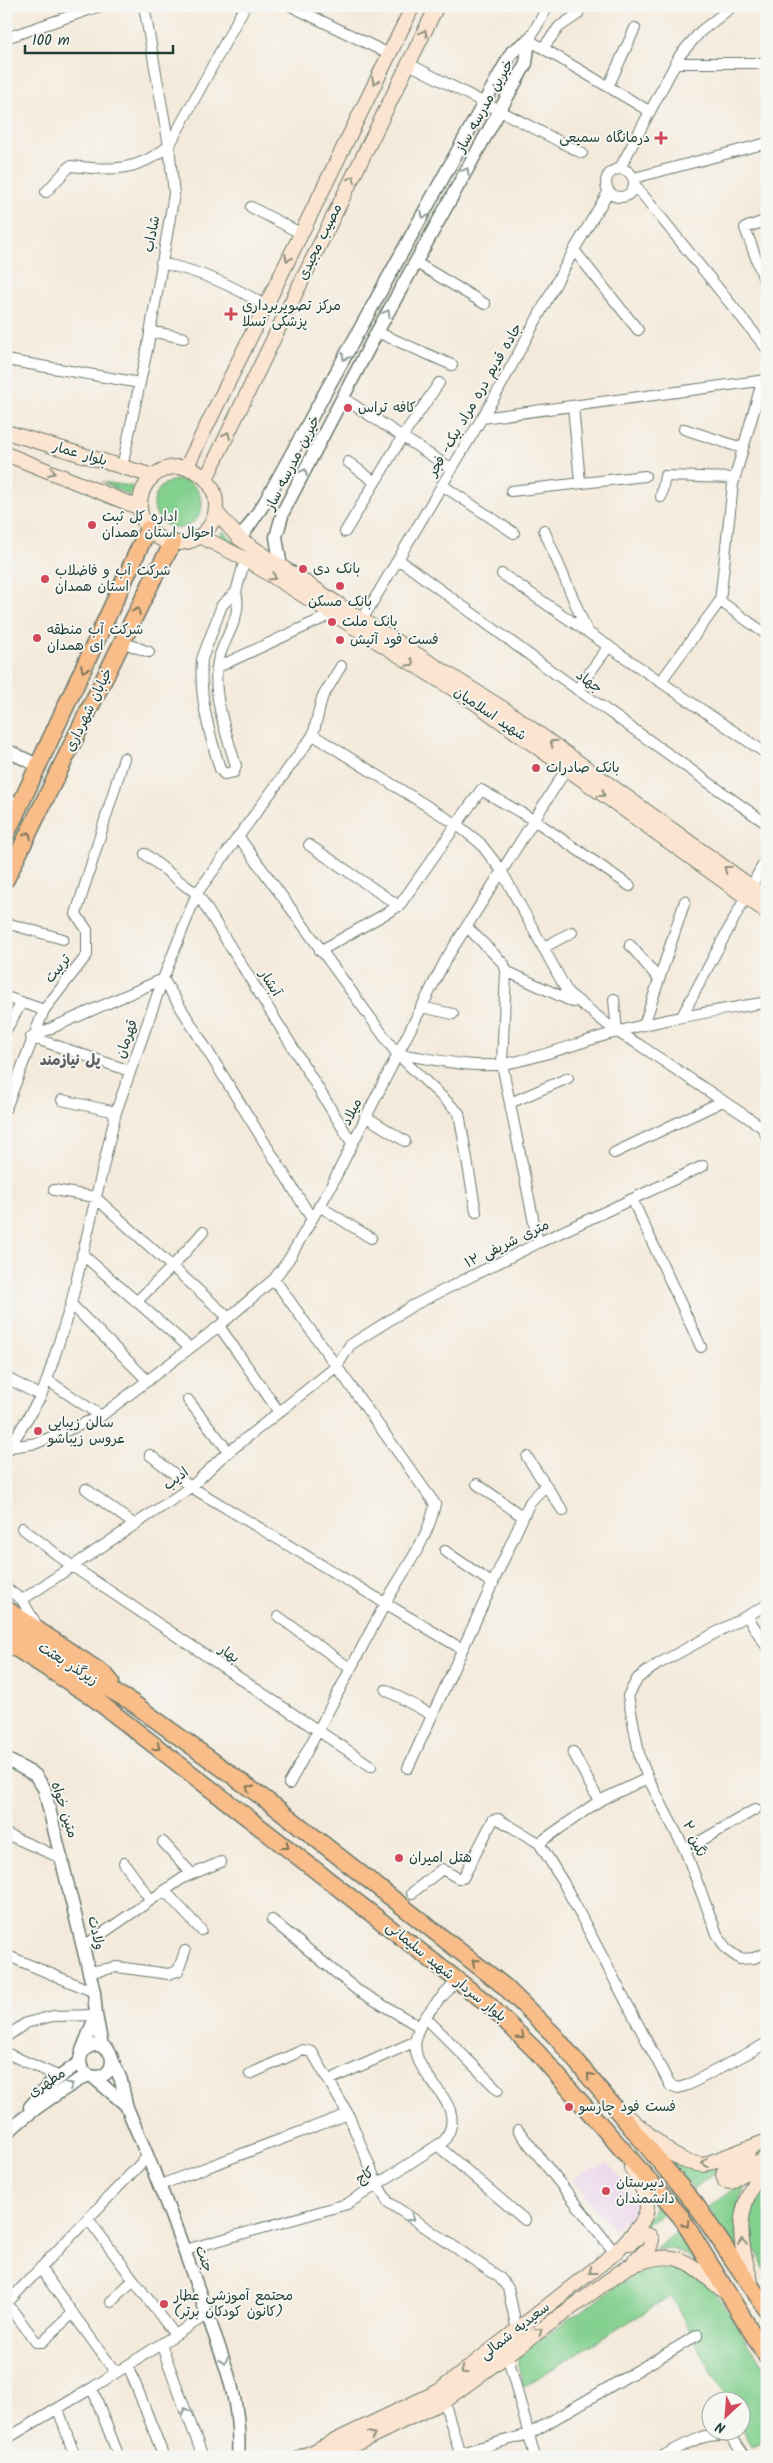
<svg xmlns="http://www.w3.org/2000/svg" width="773" height="2463" viewBox="0 0 773 2463" font-family="Kalam,'Playpen Sans Arabic',sans-serif">
<style>
.built{fill:#ebd1eb}
.green{fill:#83d08f;stroke:#518662}
.lines{fill:none;stroke-linecap:round;stroke-linejoin:round}
.minor-casing{stroke:#6a7a6e;stroke-width:12}
.tertiary-casing{stroke:#6a7a6e;stroke-width:15}
.secondary-casing{stroke:#6a7a6e;stroke-width:16}
.primary-casing{stroke:#6a7a6e;stroke-width:19}
.trunk-casing{stroke:#6a7a6e;stroke-width:19}
.minor{stroke:#fff;stroke-width:10}
.tertiary{stroke:#fff;stroke-width:12}
.secondary{stroke:#fce5d0;stroke-width:14}
.primary{stroke:#f8bd89;stroke-width:16}
.trunk{stroke:#f8bd89;stroke-width:16}
.oneway{stroke:#8e9182}
.oneway2{stroke:#8f9e9a}
.oneway3{stroke:#81775a}
.poi-dot{fill:#d1495b;stroke:#f6f6f2;stroke-width:2}
.labels{text-anchor:middle;dominant-baseline:central;stroke-width:4;stroke-linejoin:round;paint-order:stroke}
.street-label{font-size:14px;fill:#1f3d34;stroke:#f6f6f2}
.poi-label{font-size:14px;fill:#1f3d34;stroke:#f6f6f2;text-anchor:start}
.neighbourhood-label{font-size:15px;font-weight:bold;fill:#5e6063;stroke:#f6f6f2}
</style>
<rect width="100%" height="100%" fill="#f6f6f2"/>
<filter id="ink" filterUnits="userSpaceOnUse"><feTurbulence type="fractalNoise" baseFrequency=".02" numOctaves="2"/><feDisplacementMap in="SourceGraphic" scale="10" xChannelSelector="R" yChannelSelector="G"/><feConvolveMatrix kernelMatrix="1 2 1 2 8 2 1 2 1" color-interpolation-filters="sRGB"/></filter>
<filter id="wash" filterUnits="userSpaceOnUse"><feTurbulence type="fractalNoise" baseFrequency=".0096" numOctaves="4" result="noise"/><feDisplacementMap in="SourceGraphic" scale="20" xChannelSelector="R" yChannelSelector="G"/><feGaussianBlur stdDeviation="1.12" result="paint"/><feColorMatrix in="noise" values="0 0 0 0 0 0 0 0 0 0 0 0 0 0 0 0 0 1.4 0 .05"/><feComposite in="paint" operator="in"/></filter>
<g filter="url(#wash)">
<rect width="100%" height="100%" fill="#f4eadb"/>
<path class="built" d="M607,2162L639,2202L638,2208L614,2230L572,2180L593,2167L596,2169Z"/>
<path class="green" d="M154 504a24 24 0 1 1 48 0a24 24 0 1 1-48 0Z
M102,482L132,486L130,496Z
M223,531L247,552L217,541Z
M665,2155L676,2162L736,2158L693,2189Z
M753,2174C733,2204 734,2220 739,2255L707,2208Z
M767,2183V2272C745,2235 740,2219 767,2183Z
M649,2190L664,2211L640,2231L654,2208Z
M679,2230L706,2271C692,2258 673,2242 652,2252Z
M658,2264C704,2265 726,2306 746,2341C753,2351 763,2363 766,2374C770,2387 767,2425 767,2440L752,2447L741,2425L740,2400H727L671,2296L523,2387L518,2359L520,2353L627,2279Z"/>
</g>
<g filter="url(#ink)">
<g class="lines">
<g class="minor-casing">
<path id="minor" d="M291,6L389,54
M548,6L529,40L649,111
M6,38L100,6
M543,48L559,27L578,14
M675,63H767
M409,64L582,153
M608,87L635,28
M620,168L680,55L701,31L733,6
M606 183a14 14 0 1 1 28 0a14 14 0 1 1-28 0Z
M634,178L767,143
M634,184L767,349
M46,192L70,166C111,170 135,173 169,146L245,6
M251,207L300,233
M767,220L745,228L767,288
M574,250L638,330
M415,262L485,304
M161,263C199,271 231,284 264,305
M150,331L184,338
M377,332L452,365
M6,360L140,383
M343,398L452,469
M573,406L580,482
M482,418L766,380
M684,429L742,448
M348,462L375,482
M122,467L148,345L174,194L169,146L144,6
M442,485L514,533
M511,491L645,476
M661,497L665,476L734,478
M544,530L587,631
M345,532L403,436L439,383
M398,559L550,670L767,824
M502,574L767,754
M236,592C243,617 224,637 218,661C211,694 227,735 236,766L234,772L224,774L220,769C209,732 199,698 202,659L222,605Z
M236,592L245,559
M720,601L767,635
M362,620L498,391L574,250L609,191
M122,642L149,652
M218,667L332,614
M661,681L720,601L733,484L762,382
M577,690L609,646
M313,735L456,824L480,843L501,870L568,993L617,1032L638,1044L762,1127L767,1137
M6,798L21,806
M238,836L397,1054L459,1113L476,1212
M309,845L399,906
M145,854L187,887L197,893L352,1143
M6,923L63,939
M467,927L504,964L506,971L502,1064L538,1243
M630,945L658,978
M543,948L572,932
M320,951L399,906L481,790L534,820L630,886
M506,971L573,1002
M6,997L44,1010
M614,999L617,1032
M421,1007L453,1014
M682,1016L767,857
M644,1025L685,901
M6,1030L22,1002
M31,1037L163,979L312,1219
M31,1037L130,1071
M397,1054C429,1058 472,1069 503,1064C542,1058 579,1042 617,1032C666,1018 717,1011 767,1002
M62,1100L116,1112
M510,1103L568,1078
M6,1108L44,1010L87,955V930L76,914L124,758
M365,1116L405,1141
M614,1153L723,1101
M54,1190L95,1197L229,1318
M632,1199L701,1347
M319,1206L371,1238
M82,1254L190,1348
M274,1279L435,1504C428,1541 402,1572 384,1606C352,1665 322,1725 289,1784
M136,1302L172,1267L203,1232
M71,1304L148,1381
M219,1326L279,1412
M7,1378L41,1396
M47,1380L101,1416
M188,1400L229,1452
M11,1447L37,1443L101,1416L219,1326L274,1279L289,1259L330,1188L446,959L567,768
M8,1450L41,1396L47,1380L71,1304L116,1112L163,979L197,893L313,735L322,698L341,666
M150,1455L191,1487L462,1649
M527,1457L563,1511
M477,1484L523,1517
M86,1489L135,1525
M22,1528L72,1566L371,1766
M445,1551L493,1584
M6,1588L22,1600L38,1627
M22,1600L191,1487L221,1458L337,1366L350,1345L412,1306L538,1243L703,1166
M767,1605L658,1664L638,1678L628,1696L640,1758L648,1778L685,1850L717,1934L726,1949L740,1959L754,1958L767,1952
M747,1616L767,1647
M279,1617L351,1669
M386,1690L432,1715
M573,1752L599,1801
M408,1768L530,1502L546,1485
M6,1834L63,1859
M163,1842L192,1874
M539,1843L599,1801L648,1778
M685,1850L756,1809
M124,1863L151,1900
M165,1891L201,1930
M412,1893L442,1869L458,1878H463L493,1820L498,1819L539,1843L563,1882L670,2085L678,2088L688,2085L767,2043
M272,1920L357,1990L420,2027
M84,1946L183,1878L221,1862
M6,1955L94,1992
M90,1972L117,1967L168,1974L178,1971L185,1951
M426,2018L498,2090
M6,2037L26,2023L53,2016L96,2015
M6,2053L60,2077
M250,2074L303,2050L312,2052L348,2114L377,2184L388,2202L499,2277L508,2288L517,2330
M329,2080L416,2041
M518,2130L615,2253
M438,2146L525,2220
M160,2185L348,2114
M88,2219L175,2335
M185,2250L347,2204L444,2141C475,2098 400,2076 418,2031C426,2011 444,1995 458,1980
M40,2268L116,2373
M111,2302L133,2280
M7,2303L36,2342H42L73,2313
M6,2304L148,2156
M161,2344L203,2457
M507,2354L535,2457
M128,2365L164,2457
M92,2388L119,2457
M444,2401L461,2457
M58,2409L75,2457
M6,2439L92,2388L208,2314
M460,2453L529,2434L698,2335
M661,2457C684,2445 705,2431 731,2436L745,2457"/>
</g>
<g class="tertiary-casing">
<path id="tertiary" d="M240,539L265,502L512,52L529,40
M281,567L276,537L283,512L377,332L526,63L529,40
M6,750L39,766
M6,1759L35,1775L44,1788L94,1992L96,2015
M80 2061a16 16 0 1 1 32 0a16 16 0 1 1-32 0Z
M82,2051L96,2015L102,2046
M112,2059L121,2080L126,2105C154,2170 180,2236 203,2303C222,2356 242,2398 238,2457
M93,2077L126,2105
M30,2107L50,2084L80,2062
M6,2134C30,2110 58,2092 88,2075"/>
</g>
<g class="secondary-casing">
<path id="secondary" d="M6,432L153,476
M6,454L140,508
M140 505a38 38 0 1 1 76 0a38 38 0 1 1-76 0Z
M186,468L413,6
M206,479L285,315L437,6
M216,512L240,539L362,620L507,711L767,898
M200,536L245,559L474,702L767,912
M630,2118L672,2154L687,2162L703,2165L767,2141
M748,2154L724,2171L723,2175L725,2181L731,2182L764,2159
M630,2243L643,2234L650,2236L652,2240L650,2247L635,2260
M751,2281C734,2227 739,2207 767,2158
M301,2457L439,2391L615,2253C648,2216 659,2214 631,2168
M329,2457L444,2401L627,2267C678,2246 686,2261 725,2292"/>
</g>
<g class="primary-casing">
<path id="primary" d="M6,835L148,529
M6,879L155,575L173,543"/>
</g>
<g class="trunk-casing">
<path id="trunk" d="M6,1609L105,1675L111,1682
M6,1626L99,1684L130,1701L277,1808L504,1986L555,2036L696,2205L767,2310
M6,1642L91,1696L488,2004L537,2052L681,2217L767,2357"/>
</g>
<use href="#minor" class="minor"/>
<use href="#tertiary" class="tertiary"/>
<use href="#secondary" class="secondary"/>
<use href="#primary" class="primary"/>
<use href="#trunk" class="trunk"/>
</g>
<defs><path id="oneway-chevron" d="M-2-3.5L2.5 0L-2 3.5" fill="none" stroke-width="1.6" stroke-linecap="round" stroke-linejoin="round" transform="scale(1.25)"/></defs>
<g class="oneway">
<use href="#oneway-chevron" transform="translate(424 33) rotate(-63)"/>
<use href="#oneway-chevron" transform="translate(375 81) rotate(116)"/>
<use href="#oneway-chevron" transform="translate(352 179) rotate(-64)"/>
<use href="#oneway-chevron" transform="translate(288 258) rotate(116)"/>
<use href="#oneway-chevron" transform="translate(227 435) rotate(-65)"/>
<use href="#oneway-chevron" transform="translate(52 472) rotate(22)"/>
<use href="#oneway-chevron" transform="translate(273 577) rotate(32)"/>
<use href="#oneway-chevron" transform="translate(411 663) rotate(32)"/>
<use href="#oneway-chevron" transform="translate(553 743) rotate(-145)"/>
<use href="#oneway-chevron" transform="translate(602 794) rotate(36)"/>
<use href="#oneway-chevron" transform="translate(727 869) rotate(-143)"/>
<use href="#oneway-chevron" transform="translate(705 2163) rotate(173)"/>
<use href="#oneway-chevron" transform="translate(742 2242) rotate(-97)"/>
<use href="#oneway-chevron" transform="translate(592 2271) rotate(142)"/>
<use href="#oneway-chevron" transform="translate(539 2331) rotate(-36)"/>
<use href="#oneway-chevron" transform="translate(464 2371) rotate(142)"/>
<use href="#oneway-chevron" transform="translate(372 2435) rotate(-25)"/>
</g>
<g class="oneway2">
<use href="#oneway-chevron" transform="translate(466 171) rotate(-61)"/>
<use href="#oneway-chevron" transform="translate(424 215) rotate(119)"/>
<use href="#oneway-chevron" transform="translate(387 313) rotate(-61)"/>
<use href="#oneway-chevron" transform="translate(345 357) rotate(119)"/>
<use href="#oneway-chevron" transform="translate(304 472) rotate(-62)"/>
<use href="#oneway-chevron" transform="translate(70 2085) rotate(-30)"/>
<use href="#oneway-chevron" transform="translate(411 2218) rotate(34)"/>
<use href="#oneway-chevron" transform="translate(224 2361) rotate(71)"/>
<use href="#oneway-chevron" transform="translate(186 2411) rotate(-111)"/>
</g>
<g class="oneway3">
<use href="#oneway-chevron" transform="translate(137 611) rotate(-64)"/>
<use href="#oneway-chevron" transform="translate(84 669) rotate(115)"/>
<use href="#oneway-chevron" transform="translate(28 835) rotate(-64)"/>
<use href="#oneway-chevron" transform="translate(157 1747) rotate(37)"/>
<use href="#oneway-chevron" transform="translate(249 1788) rotate(-144)"/>
<use href="#oneway-chevron" transform="translate(286 1846) rotate(38)"/>
<use href="#oneway-chevron" transform="translate(475 1962) rotate(-141)"/>
<use href="#oneway-chevron" transform="translate(521 2036) rotate(44)"/>
<use href="#oneway-chevron" transform="translate(590 2076) rotate(-131)"/>
<use href="#oneway-chevron" transform="translate(686 2224) rotate(58)"/>
</g>
</g>
<g class="poi-dot">
<path d="M658.5 130.5h5v5h5v5h-5v5h-5v-5h-5v-5h5z"/>
<path d="M228.5 306.5h5v5h5v5h-5v5h-5v-5h-5v-5h5z"/>
<circle cx="348" cy="408" r="5"/>
<circle cx="92" cy="525" r="5"/>
<circle cx="303" cy="569" r="5"/>
<circle cx="45" cy="579" r="5"/>
<circle cx="340" cy="586" r="5"/>
<circle cx="332" cy="622" r="5"/>
<circle cx="37" cy="638" r="5"/>
<circle cx="340" cy="640" r="5"/>
<circle cx="536" cy="768" r="5"/>
<circle cx="38" cy="1431" r="5"/>
<circle cx="399" cy="1858" r="5"/>
<circle cx="569" cy="2107" r="5"/>
<circle cx="606" cy="2191" r="5"/>
<circle cx="164" cy="2304" r="5"/>
</g>
<g class="labels">
<g class="street-label">
<text transform="translate(485 106) rotate(-61)">خیرین مدرسه ساز</text>
<text transform="translate(152 234) rotate(-79)">شاداب</text>
<text transform="translate(320 242) rotate(-64)">مصیب مجیدی</text>
<text transform="translate(475 400) rotate(-60)">جاده قدیم دره مراد بیک- فجر</text>
<text transform="translate(80 454) rotate(16)">بلوار عمار</text>
<text transform="translate(293 463) rotate(-63)">خیرین مدرسه ساز</text>
<text transform="translate(589 682) rotate(35)">جهاد</text>
<text transform="translate(89 710) rotate(-64)">خیابان شهرداری</text>
<text transform="translate(490 714) rotate(34)">شهید اسلامیان</text>
<text transform="translate(58 969) rotate(-51)">تربیت</text>
<text transform="translate(270 983) rotate(58)">آبشار</text>
<text transform="translate(127 1039) rotate(-70)">قهرمان</text>
<text transform="translate(352 1112) rotate(-64)">میلاد</text>
<text transform="translate(507 1244) rotate(-26)">۱۲ متری شریفی</text>
<text transform="translate(176 1479) rotate(-37)">ادیب</text>
<text transform="translate(229 1654) rotate(34)">بهار</text>
<text transform="translate(68 1664) rotate(32)">زیرگذر بعثت</text>
<text transform="translate(64 1810) rotate(72)">متین خواه</text>
<text transform="translate(694 1839) rotate(65)">نگین ۲</text>
<text transform="translate(96 1933) rotate(77)">ولادت</text>
<text transform="translate(446 1972) rotate(39)">بلوار سردار شهید سلیمانی</text>
<text transform="translate(47 2083) rotate(-33)">مطهری</text>
<text transform="translate(365 2176) rotate(-33)">کاج</text>
<text transform="translate(204 2259) rotate(70)">جنت</text>
<text transform="translate(515 2331) rotate(-38)">سعیدیه شمالی</text>
</g>
<g class="poi-label">
<text x="650" y="138" text-anchor="end">درمانگاه سمیعی</text>
<text x="242" y="306">مرکز تصویربرداری<tspan x="242" dy="16">پزشکی تسلا</tspan></text>
<text x="358" y="408">کافه تراس</text>
<text x="102" y="517">اداره کل ثبت<tspan x="102" dy="16">احوال استان همدان</tspan></text>
<text x="313" y="569">بانک دی</text>
<text x="55" y="571">شرکت آب و فاضلاب<tspan x="55" dy="16">استان همدان</tspan></text>
<text x="340" y="602" text-anchor="middle">بانک مسکن</text>
<text x="342" y="622">بانک ملت</text>
<text x="47" y="630">شرکت آب منطقه<tspan x="47" dy="16">ای همدان</tspan></text>
<text x="350" y="640">فست فود آتیش</text>
<text x="546" y="768">بانک صادرات</text>
<text x="48" y="1423">سالن زیبایی<tspan x="48" dy="16">عروس زیباشو</tspan></text>
<text x="409" y="1858">هتل امیران</text>
<text x="579" y="2107">فست فود چارسو</text>
<text x="616" y="2183">دبیرستان<tspan x="616" dy="16">دانشمندان</tspan></text>
<text x="174" y="2296">مجتمع آموزشی عطار<tspan x="174" dy="16">(کانون کودکان برتر)</tspan></text>
</g>
<g class="neighbourhood-label">
<text x="70" y="1061">پل نیازمند</text>
</g>
</g>
<rect width="773" height="2463" fill="none" stroke="#f6f6f2" stroke-width="25"/>
<g transform="translate(726 2416) rotate(206)"><circle r="24" fill="#f6f6f2" stroke="#a0aca6"/>
<path d="M0-4L9 19L0 12L-9 19Z" fill="#d1495b"/>
<text y="-8" font-size="14" font-weight="bold" text-anchor="middle" fill="#1f3d34">N</text>
</g>
<path d="M25 45v8h148v-8" fill="none" stroke="#1f3d34" stroke-width="2.5"/>
<text x="32" y="45" font-size="15" fill="#1f3d34" stroke="#f6f6f2" stroke-width="4" paint-order="stroke">100 m</text>
</svg>
